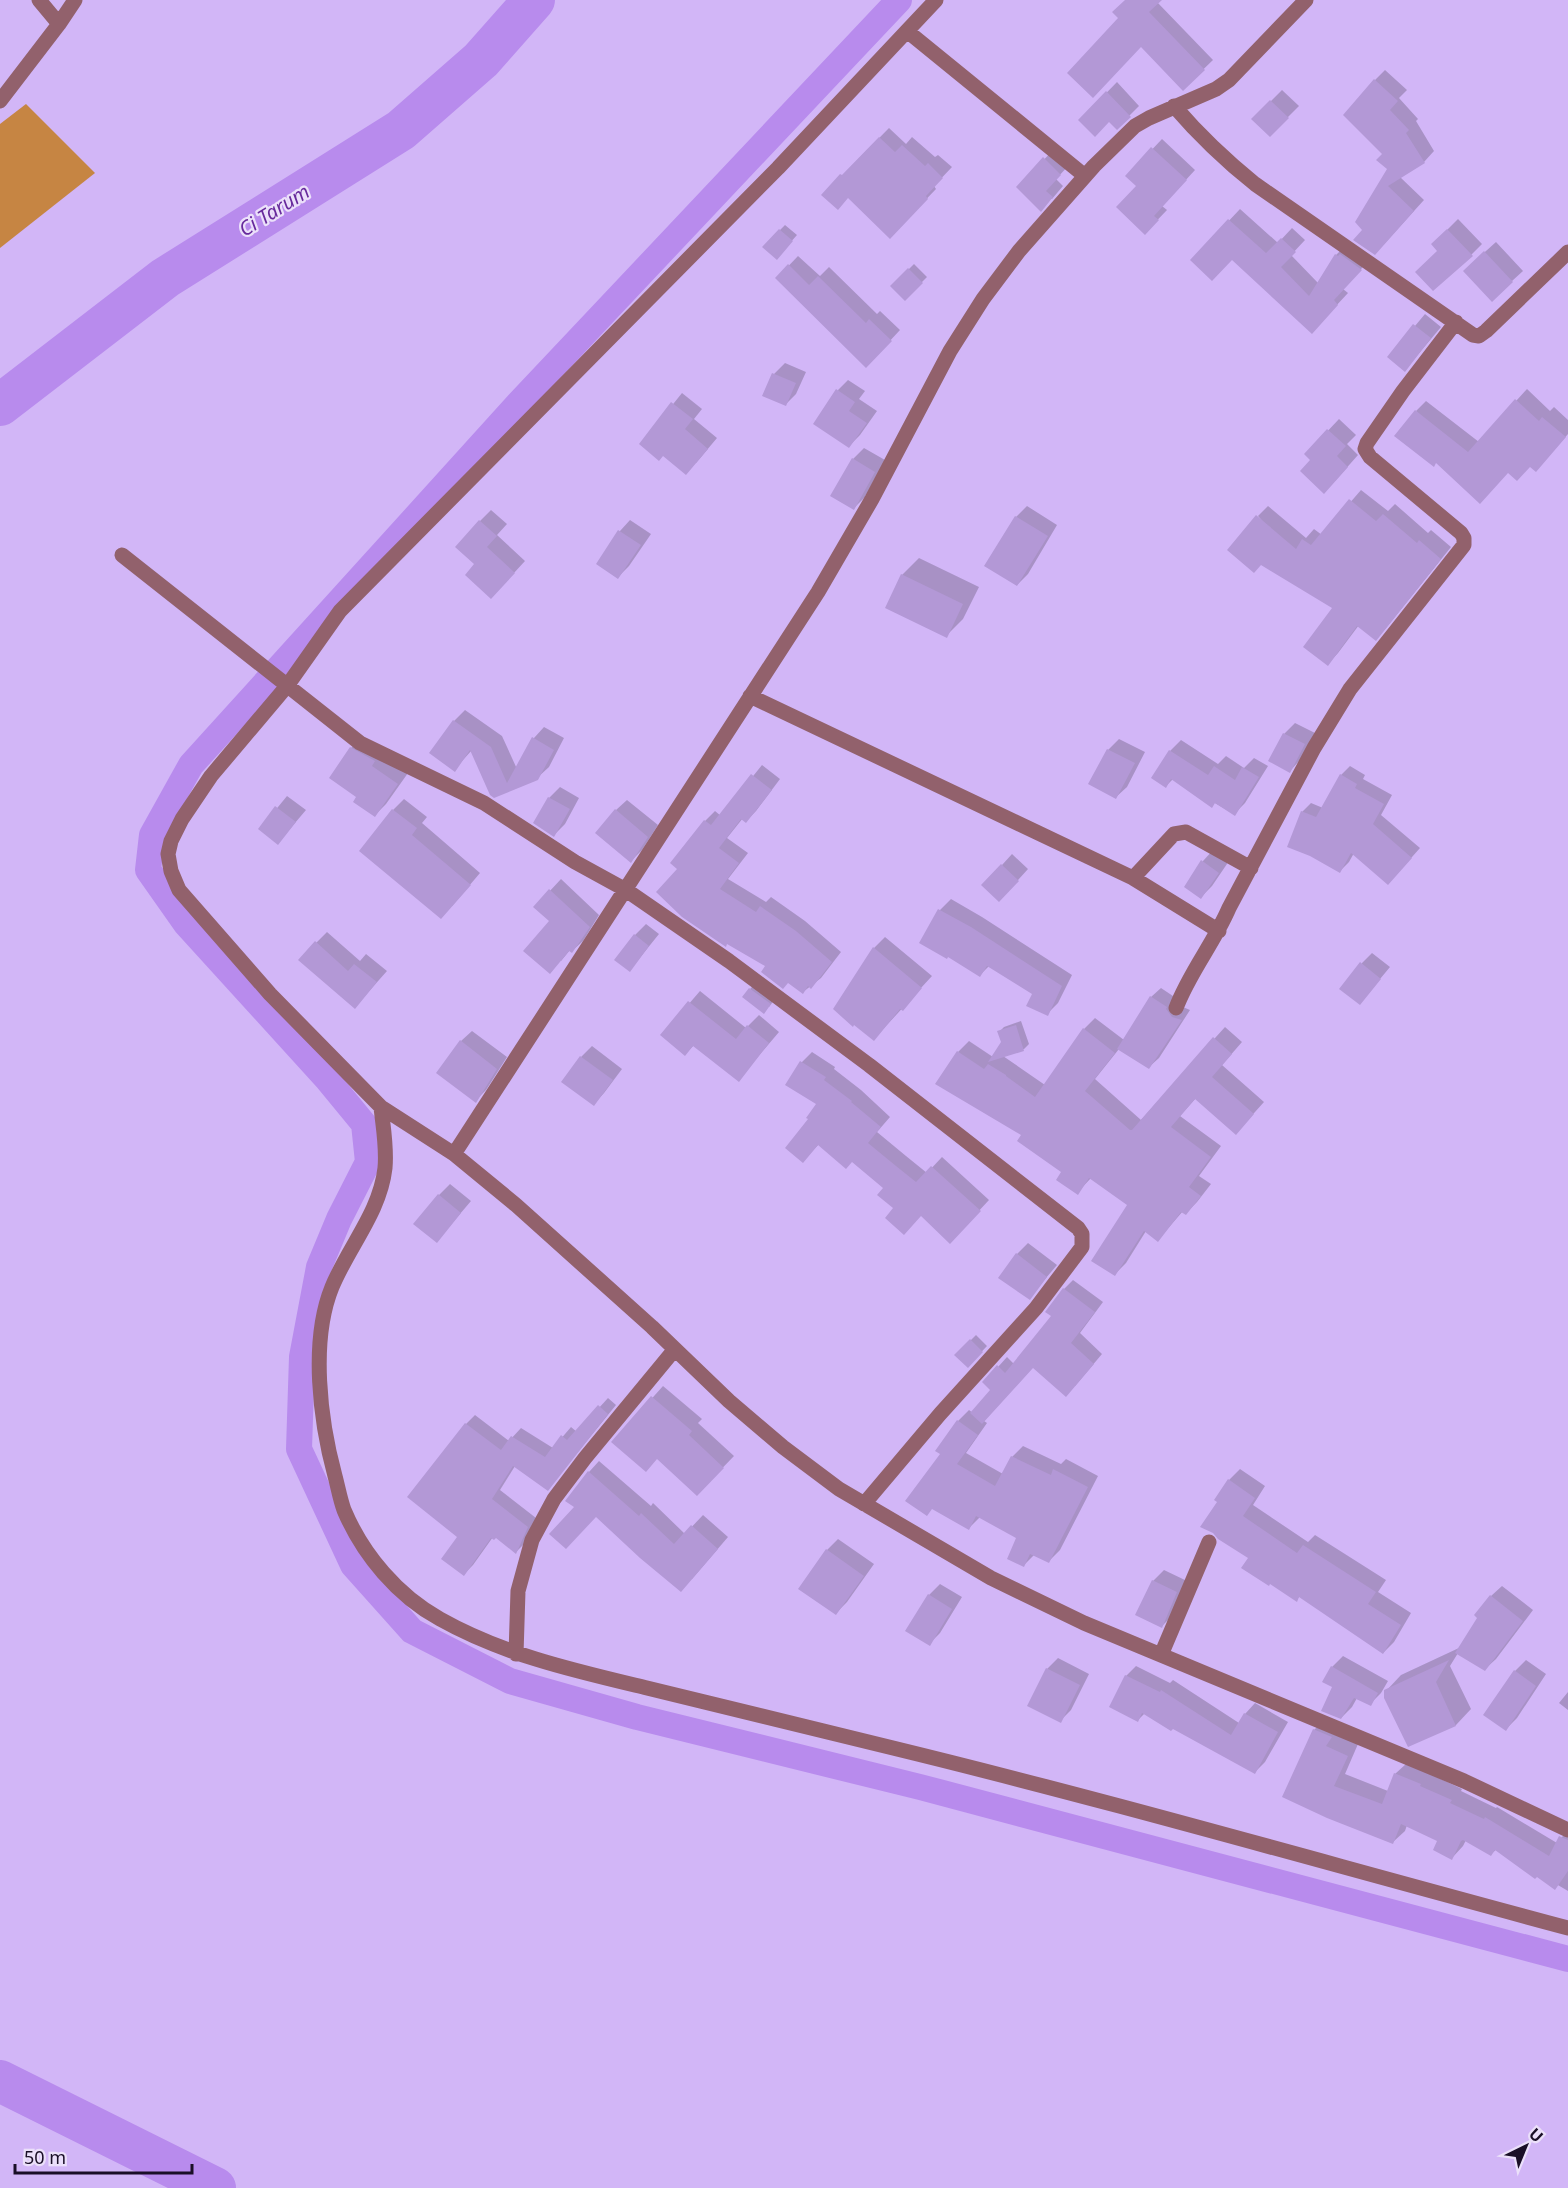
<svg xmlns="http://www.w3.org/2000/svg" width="1568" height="2188" viewBox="0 0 1568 2188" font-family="'Noto Sans',sans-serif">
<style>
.green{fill:#c68543}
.shadow{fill:#0003}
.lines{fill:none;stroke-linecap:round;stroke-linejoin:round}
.canal{stroke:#b88bed;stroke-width:26}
.river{stroke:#b88bed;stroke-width:42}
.building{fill:#b398d6}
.minor{stroke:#92616c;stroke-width:15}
.labels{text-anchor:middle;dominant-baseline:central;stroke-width:4.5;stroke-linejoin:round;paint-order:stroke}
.water-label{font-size:20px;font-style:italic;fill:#672a9c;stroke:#ebe0fa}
</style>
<rect width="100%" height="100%" fill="#d2b6f7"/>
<path class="green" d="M26,104L95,173L0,248V124Z"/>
<path class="shadow" d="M1127,0H1159L1157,2L1213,60L1183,89L1141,46L1120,18Z
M1385,70L1407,90L1399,98L1418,119L1416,121L1434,151L1424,162L1400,177L1424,200L1385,243L1364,229L1389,168L1384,154L1375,80Z
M1117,82L1139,106L1117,128L1109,120H1080Z
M1282,90L1299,106L1270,135L1253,119Z
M889,128L906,144L912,137L935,157L938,155L952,167L934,186L936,189L890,237L849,197L824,194Z
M1162,139L1195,170L1162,206L1167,210L1145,233L1138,186L1127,176Z
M1055,148L1071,163L1056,179L1063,186L1052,199L1018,187Z
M1240,209L1278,243L1292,228L1305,240L1291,255L1319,284L1336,255L1347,244L1371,258L1343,289L1348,293L1322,321L1232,259L1192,260Z
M1458,219L1482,244L1471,255L1439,251L1433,244Z
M785,225L797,235L781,253L780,230Z
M1496,242L1523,271L1512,281L1476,260Z
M798,256L820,276L829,267L877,314L880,311L900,330L875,357L777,278Z
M914,264L927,277L905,299L892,286Z
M1425,314L1441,327L1405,370L1389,357Z
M785,363L806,372L796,394L786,404L764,395L774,374Z
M848,380L865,391L859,399L877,411L860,435L849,446L838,390Z
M1527,389L1550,411L1554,407L1568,420V434L1546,459L1508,472L1490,491L1416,411L1426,401L1479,442Z
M682,393L702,409L694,419L717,438L696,463L663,454L641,444Z
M1339,419L1356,435L1347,444L1358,455L1335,481L1306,454Z
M864,448L885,460L865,497L854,508L853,459Z
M1361,490L1388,511L1395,504L1428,533L1431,530L1451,547L1386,628L1376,639L1359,625L1338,653L1328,664L1335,607L1258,516L1268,506L1306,538L1314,529L1322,535Z
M1027,506L1057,525L1028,574L1017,585L986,566L1016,517Z
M491,510L507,524L497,535L525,561L502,586L477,564L480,521Z
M630,520L651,534L629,566L618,577L598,564L620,531Z
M919,558L979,587L963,619L946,636L902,575Z
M465,710L502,736L517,769L534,738L544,727L564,738L549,767L537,778L494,796L472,750L454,770V721Z
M1295,723L1315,733L1300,760L1290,771L1284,734Z
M362,737L408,773L386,804L375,815L359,796L351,748Z
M1119,739L1145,752L1127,787L1116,797L1108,750Z
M1181,740L1218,764L1226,756L1244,768L1254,758L1268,766L1245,803L1234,814L1173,779L1166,786L1153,778L1170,751Z
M762,765L780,779L756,811L746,821L743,818L727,838L748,853L728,879L766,902L771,897L805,921L841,952L821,978L803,992L767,966L672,863L705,821L715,811L721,816Z
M1350,766L1365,775L1363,779L1392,795L1381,815L1420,848L1396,875L1354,853L1349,862L1340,871L1310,855L1302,812L1311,803L1323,808L1341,775Z
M560,787L579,798L565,824L554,835L549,798Z
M287,796L306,810L278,843L260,829Z
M404,799L427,817L422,823L480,873L452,906L393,810Z
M627,800L658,825L642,850L631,861L616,810Z
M1213,850L1229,861L1212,886L1201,897L1203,861Z
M1012,854L1028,869L1010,889L1002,865Z
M561,879L599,915L583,941L572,951L570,950L561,961L551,921L535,907Z
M951,899L982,917L1072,975L1058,1003L1047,1014L1034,994L989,966L980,975L949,955L921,943L940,910Z
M646,924L659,934L630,970L635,935Z
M327,932L360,961L366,954L387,971L355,1007L316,943Z
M885,937L932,976L874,1039L835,1009L874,948Z
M1372,953L1390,967L1360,1003L1362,963Z
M755,984L775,999L769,1007L750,989Z
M1161,988L1176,998L1178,1005L1190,1010L1159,1058L1149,1067L1119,1049L1095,1079L1141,1120L1225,1027L1242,1042L1222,1065L1264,1102L1246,1122L1196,1098L1180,1116L1221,1146L1199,1176L1211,1184L1197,1202L1186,1213L1183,1211L1158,1240L1146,1231L1126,1263L1115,1274L1129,1205L1091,1178L1077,1193L1063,1172L1023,1135L958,1052L969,1041L993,1057L1002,1043L999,1032L1004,1027L1021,1021L1029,1044L1024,1049L1003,1056L1045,1085L1084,1029L1095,1018L1124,1040L1151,997Z
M700,991L746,1028L759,1015L779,1032L738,1080L694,1045L685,1054L662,1035Z
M472,1031L507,1057L486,1090L475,1101L461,1041Z
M592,1046L622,1069L604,1093L594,1104L581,1057Z
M812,1052L835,1067L834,1069L861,1090L890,1117L877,1132L906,1156L927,1173L942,1157L989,1200L950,1242L922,1215L896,1208L886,1188L852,1160L819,1144L803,1161L810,1119L818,1104L787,1084L802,1062Z
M450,1184L471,1201L437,1241L439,1195Z
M1028,1243L1057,1265L1029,1298L1000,1277L1017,1254Z
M1073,1280L1103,1302L1080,1333L1102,1354L1075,1386L1033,1367L984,1421L987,1423L966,1453L1003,1474L1012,1457L1023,1446L1061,1464L1066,1459L1098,1476L1060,1550L1049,1561L1035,1554L1024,1565L1018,1537L980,1517L969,1528L942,1454L937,1450L958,1421L969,1410L973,1413L992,1389L998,1367L1007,1357L1014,1364L1053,1316L1064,1289Z
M976,1335L987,1346L968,1366L956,1355Z
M663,1386L702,1419L698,1423L734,1456L708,1483L658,1458L613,1442Z
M608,1398L616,1405L548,1489L515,1466L500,1490L536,1518L525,1543L516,1552L497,1536L493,1537L473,1565L464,1574L459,1537L409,1496L466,1424L475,1415L509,1441L521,1428L553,1448L571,1427L577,1432Z
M599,1461L651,1506L653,1503L685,1534L703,1515L728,1537L692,1579L596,1515L576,1507L589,1472Z
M1240,1469L1265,1486L1253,1505L1308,1542L1315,1535L1386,1580L1378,1592L1411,1613L1394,1642L1383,1653L1300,1596L1296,1600L1250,1558L1219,1501L1229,1480Z
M838,1539L874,1564L847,1602L836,1613L827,1550Z
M1164,1570L1187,1581L1172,1616L1161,1627L1153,1581Z
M940,1584L962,1597L940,1633L929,1644L907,1630L929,1595Z
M1502,1586L1533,1610L1496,1659L1485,1669L1458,1653L1450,1666L1471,1709L1456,1725L1409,1745L1386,1691L1401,1675L1461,1647L1491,1596Z
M1343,1656L1388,1681L1381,1693L1370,1704L1357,1698L1352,1707L1341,1718L1332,1667Z
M1058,1658L1089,1674L1071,1710L1060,1721L1029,1705L1047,1669Z
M1526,1660L1546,1674L1517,1718L1506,1729L1515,1671Z
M1136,1666L1170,1683L1173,1680L1239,1723L1245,1714L1255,1703L1288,1722L1265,1762L1255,1772L1145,1713L1138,1720L1126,1676Z
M1568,1692V1710L1559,1703Z
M1326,1718L1358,1744L1345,1774L1388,1791L1395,1774L1407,1763L1462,1789L1461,1791L1496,1808L1497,1807L1557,1843L1568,1830V1891L1497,1849L1491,1854L1466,1840L1463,1846L1452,1858L1439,1841L1407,1825L1405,1831L1393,1842L1327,1817L1314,1730Z"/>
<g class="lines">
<path class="canal" d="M899,0L518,404L191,765L152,835L148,870L186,924L327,1079L364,1124L368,1162L339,1219L319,1267L302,1357L299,1449L353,1565L412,1631L510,1681L637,1717L920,1787L1568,1959"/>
<path class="river" d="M0,405L165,278L401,130L481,60L534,0
M0,2081L215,2188"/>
</g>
<path class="building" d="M1125,0H1162L1149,12L1205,70L1183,91L1141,47L1093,98L1067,73L1118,18L1112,12Z
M1374,79L1398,101L1390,110L1409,130L1406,133L1425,163L1388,186L1414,211L1375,255L1353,240L1362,230L1355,222L1387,169L1376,160L1382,154L1343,115Z
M1106,91L1131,117L1117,130L1109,122L1095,137L1078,120Z
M1270,100L1289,118L1270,137L1251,119Z
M879,137L895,152L902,145L925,166L928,163L943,178L926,196L928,199L890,239L848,198L838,210L821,195L840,174L842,175Z
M1151,147L1187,180L1154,216L1159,220L1145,235L1116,207L1136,186L1125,176Z
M1043,157L1061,175L1046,191L1053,197L1041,212L1016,187Z
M1228,219L1266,253L1281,238L1296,252L1281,267L1309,296L1335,254L1338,256L1340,254L1362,270L1334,300L1338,305L1312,334L1232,260L1212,281L1190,260Z
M779,229L793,241L777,260L762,247Z
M1447,229L1473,256L1433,291L1415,272L1437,251L1431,244Z
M1484,251L1513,282L1492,302L1463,271Z
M788,264L809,285L818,276L866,323L869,319L892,341L866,368L775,278Z
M908,268L923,283L905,301L890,286Z
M1413,324L1431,338L1405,372L1387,357Z
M772,373L796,383L786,406L762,396Z
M836,389L855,402L849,411L867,423L849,448L813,424Z
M1515,399L1539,421L1542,417L1566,437L1536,472L1530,467L1517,481L1508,473L1480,504L1436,463L1434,467L1394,436L1415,410L1468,452Z
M671,402L693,419L685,429L708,449L686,475L663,456L659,461L639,444Z
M1327,429L1346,446L1337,456L1348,467L1324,494L1300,471L1310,460L1304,454Z
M852,458L875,472L854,510L830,496Z
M1349,499L1376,521L1383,514L1417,543L1419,540L1441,559L1376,641L1357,626L1328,666L1303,647L1332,608L1261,565L1254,573L1227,550L1256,515L1296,549L1302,539L1311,545Z
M1015,516L1048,536L1017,586L984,566Z
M479,520L497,536L487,547L515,573L491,599L465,575L474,564L455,547Z
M618,530L641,545L618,579L596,564Z
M901,574L963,604L947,638L885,608Z
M453,720L491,747L507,783L532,737L554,750L538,780L494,798L490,795L470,750L455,772L429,753Z
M1283,733L1305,744L1290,773L1268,761Z
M350,747L375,761L372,766L398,784L375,817L353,802L356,797L329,778Z
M1107,749L1135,763L1116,799L1088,784Z
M1169,750L1208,775L1214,766L1235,780L1242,767L1259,777L1235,816L1215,803L1212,808L1171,779L1166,788L1151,778Z
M751,774L772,790L746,823L741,819L719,848L739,863L720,889L756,912L760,906L796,931L832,962L811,989L808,986L803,994L788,983L783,989L761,972L765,966L727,944L726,947L682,917L656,892L677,869L670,863L704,820L711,825Z
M1340,774L1357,784L1355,788L1384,804L1373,824L1412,858L1388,885L1351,853L1340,873L1310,856L1287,847L1301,811L1316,817Z
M548,797L570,809L554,837L533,823Z
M275,806L296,822L278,845L258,829Z
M392,809L417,828L412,835L471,885L441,919L359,851Z
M615,809L648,837L631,863L595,833Z
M1201,860L1219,873L1201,899L1184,887Z
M1001,864L1019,881L999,902L981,885Z
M549,889L590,927L572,953L569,951L550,974L523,951L549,921L533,907Z
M938,909L971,927L1062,986L1048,1016L1026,1006L1032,994L987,966L980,977L948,957L947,959L919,943Z
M634,934L649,946L630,972L614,960Z
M315,941L348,971L354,964L377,982L355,1009L298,960Z
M873,947L922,988L903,1011L900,1009L874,1041L854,1025L853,1027L833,1009Z
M1360,962L1381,979L1360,1005L1339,989Z
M749,988L771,1004L764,1014L742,997Z
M1150,996L1167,1007L1166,1009L1172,1017L1182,1020L1149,1069L1117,1049Z
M688,1001L736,1039L747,1025L769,1043L739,1082L693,1046L685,1056L660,1035Z
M1016,1025L1024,1051L988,1062L1001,1042L997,1031Z
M1083,1028L1115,1053L1085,1091L1130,1130H1132L1213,1037L1232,1054L1212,1077L1254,1114L1236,1135L1195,1099L1171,1127L1211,1157L1189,1187L1201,1196L1186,1215L1181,1212L1158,1242L1144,1231L1115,1276L1091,1261L1127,1205L1089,1178L1078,1195L1056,1180L1061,1172L1017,1141L1021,1135L935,1084L957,1051L984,1069L988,1064L1006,1075V1076L1035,1097Z
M460,1040L497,1069L476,1103L436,1073Z
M580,1056L613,1080L594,1106L561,1082Z
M800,1061L826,1077L824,1080L852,1101L851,1102L881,1127L868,1143L896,1166L916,1182L931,1166L981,1211L950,1244L921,1216L904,1235L885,1218L893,1208L877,1195L883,1188L852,1162L846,1169L818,1145L803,1163L785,1148L808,1119L806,1118L816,1104L785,1085Z
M438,1194L461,1213L437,1243L413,1224Z
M1016,1253L1047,1277L1030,1300L998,1278Z
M1063,1288L1095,1312L1071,1343L1094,1364L1066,1397L1033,1368L982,1424L970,1413L990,1390L982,1382L997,1365L1005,1373L1051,1316L1045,1312Z
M970,1339L983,1352L968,1368L954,1355Z
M651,1396L692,1431L689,1435L724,1468L697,1496L657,1459L646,1472L611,1442Z
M598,1405L608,1414L548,1491L513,1466L492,1499L528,1527L516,1554L496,1538L494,1540L491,1538L464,1576L441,1559L457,1537L407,1497L465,1423L501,1450L511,1436L545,1457L561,1435L567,1440Z
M957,1420L978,1435L957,1464L995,1486L1011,1456L1051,1475L1053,1469L1088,1487L1049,1563L1030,1554L1024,1567L1007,1559L1016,1538L976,1516L969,1530L932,1509L927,1516L905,1501L940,1454L935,1451Z
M588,1471L639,1516L641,1513L674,1544L691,1525L718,1549L681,1592L640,1558L596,1517L566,1549L549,1534L574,1507L565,1501Z
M1228,1479L1255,1498L1243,1516L1297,1553L1303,1545L1376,1592L1368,1604L1401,1625L1383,1654L1299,1597L1297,1602L1270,1584L1269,1586L1241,1568L1248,1558L1218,1539L1213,1533L1200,1527L1217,1502L1214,1500Z
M826,1549L864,1576L836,1615L798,1589Z
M1152,1580L1177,1592L1162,1628L1135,1615Z
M928,1594L952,1609L930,1646L905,1631Z
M1490,1595L1523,1621L1485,1671L1455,1653L1477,1618L1474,1615Z
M1449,1660L1436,1682L1456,1726L1408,1747L1384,1698V1690Z
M1331,1666L1378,1693L1371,1706L1354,1698L1341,1719L1321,1711L1332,1687L1322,1682Z
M1046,1668L1080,1685L1061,1723L1027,1706Z
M1514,1670L1536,1686L1506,1731L1483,1715Z
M1125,1675L1160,1692L1161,1690L1231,1735L1244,1713L1278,1732L1255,1774L1173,1729L1171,1731L1142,1713L1138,1722L1109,1707Z
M1313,1729L1332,1737L1326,1746L1348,1756L1334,1786L1382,1804L1394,1773L1421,1784L1420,1786L1452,1800L1450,1803L1484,1819L1485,1817L1549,1856L1559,1836L1568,1840V1871L1555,1890L1537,1877L1535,1879L1495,1850L1491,1856L1463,1840L1461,1841L1452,1860L1433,1850L1437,1841L1401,1824L1393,1844L1327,1818L1282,1797Z"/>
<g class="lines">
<path class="minor" d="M39,0L59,24
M936,0L778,168L340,611L287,686L211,776L182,819L171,841L168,854L171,871L179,890L270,994L381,1107L454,1154L516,1205L652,1327L729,1401L783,1447L839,1489L991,1578L1084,1623L1464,1781L1568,1830
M907,31L1085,176
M0,101L59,24L75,0
M1174,106C1199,135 1225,160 1255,184L1473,335L1479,336L1486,331L1568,252
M122,555L360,743L484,803L575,862L626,890L729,961L869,1065L1078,1228L1082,1234V1247L1036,1308L940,1414L864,1504
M750,696L1133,878L1219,931
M1133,878L1174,834L1186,832L1251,868
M1176,1008C1189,973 1214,943 1229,908L1314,748L1350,689L1464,545V538L1461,533L1370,457L1365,449L1367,443L1403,391L1456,322
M381,1107C383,1127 387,1147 385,1168C380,1212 349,1246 332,1287C310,1341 320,1421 335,1476C338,1487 340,1499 344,1510C363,1555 398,1596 440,1619C504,1655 576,1671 647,1688C729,1708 811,1728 893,1748C1119,1803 1343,1868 1568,1928
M454,1154L818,592L872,499L950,351L983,299L1019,251L1094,166L1135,126L1149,118L1216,89L1229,80L1306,0
M516,1654L518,1591L532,1540L554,1499L585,1458L675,1349
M1161,1655L1209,1542"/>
</g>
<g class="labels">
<g class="water-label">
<text transform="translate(274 210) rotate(-32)">Ci Tarum</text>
</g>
</g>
<g transform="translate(1526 2146) rotate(43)" stroke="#ebe0fa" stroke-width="4.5" paint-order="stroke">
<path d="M0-4.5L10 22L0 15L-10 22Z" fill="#1a0f27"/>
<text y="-9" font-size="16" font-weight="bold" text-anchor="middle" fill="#1a0f27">U</text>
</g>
<path d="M15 2164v9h177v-9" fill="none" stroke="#1a0f27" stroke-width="3"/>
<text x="24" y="2164" font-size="18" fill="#1a0f27" stroke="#ebe0fa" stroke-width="4.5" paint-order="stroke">50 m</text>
</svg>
